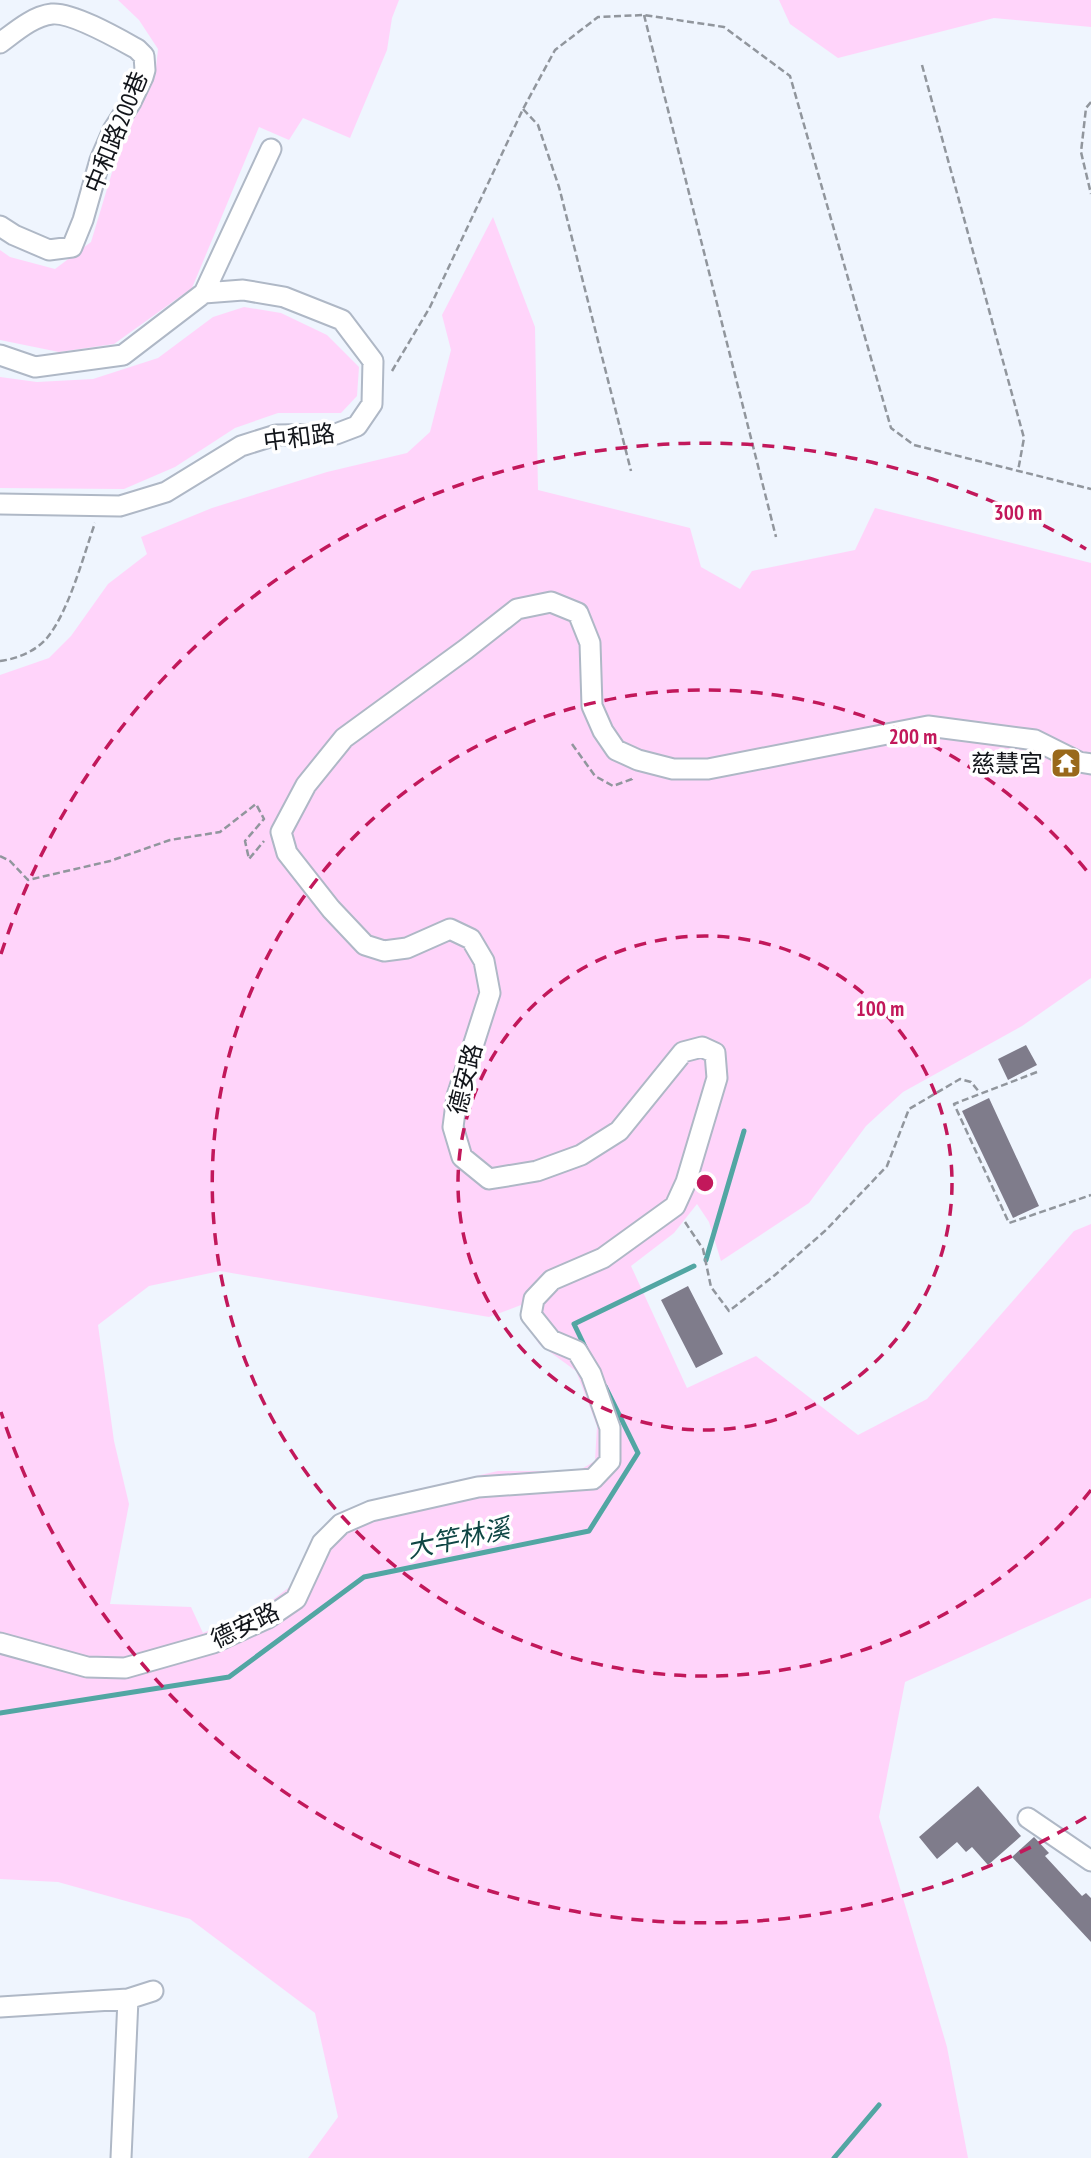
<svg xmlns="http://www.w3.org/2000/svg" width="1091" height="2158" viewBox="0 0 1091 2158" font-family="'PT Sans Narrow','Noto Sans TC',sans-serif">
<style>
.green{fill:#ffd4fa;fill-rule:evenodd}
.lines{fill:none;stroke-linecap:round;stroke-linejoin:round}
.stream{stroke:#52a6a3;stroke-width:5}
.building{fill:#7f7c8b}
.minor-casing{stroke:#afb8c6;stroke-width:23}
.path{stroke:#91969d;stroke-width:2.5;stroke-dasharray:7 3.5;stroke-linecap:butt}
.minor{stroke:#fff;stroke-width:19}
.ring{fill:none;stroke:#c2185b;stroke-width:3.5;stroke-dasharray:12 9}
.labels{text-anchor:middle;dominant-baseline:central;stroke-width:7;stroke-linejoin:round;paint-order:stroke}
.street-label{font-size:24px;fill:#12151a;stroke:#fff}
.poi-label{font-size:24px;fill:#12151a;stroke:#fff;text-anchor:end}
.water-label{font-size:26px;font-style:italic;fill:#0f4644;stroke:#fff}
.centre{fill:#c2185b;stroke:#fff;stroke-width:3.5}
.ring-label{font-size:21px;text-anchor:middle;font-weight:bold;fill:#c2185b;stroke:#fff;stroke-width:7;stroke-linejoin:round;paint-order:stroke}
</style>
<rect width="100%" height="100%" fill="#eff5fe"/>
<path class="green" d="M118,0H399L392,18L387,50L350,138L303,118L289,140L259,127L192,288L114,344L59,352L0,340V250L10,257L55,269L91,242L126,126L155,77L158,49L139,20Z
M779,0H1091V27L994,18L838,58L790,24Z
M493,217L535,327L538,490L690,528L701,567L740,589L752,571L855,550L875,508L1091,563V978L1022,1026L903,1092L866,1126L809,1203L721,1261L709,1222L697,1204L674,1233L631,1266L687,1388L756,1356L858,1435L927,1399L1074,1231L1091,1224V1598L905,1682L879,1817L947,2047L968,2158H308L338,2117L315,2013L190,1919L58,1882L0,1879V675L49,658L71,636L108,584L147,554L141,537L212,508L327,472L407,453L430,432L451,350L442,315ZM220,1271L489,1317L521,1305L525,1322L539,1344L576,1371L597,1426L595,1461L578,1471H498L383,1497L340,1512L314,1536L296,1582L262,1608L203,1633L191,1607L110,1604L129,1504L114,1441L98,1325L149,1286Z
M244,307L281,313L327,335L359,367L357,396L341,413H278L235,428L175,467L124,489L0,488V377L37,382L93,379L158,358L213,317Z"/>
<g class="lines">
<path class="stream" d="M706,1260L744,1131
M586,1349L574,1324L694,1266
M0,1713L229,1677L364,1577L589,1531L638,1453L605,1386
M834,2158L879,2105"/>
</g>
<path class="building" d="M1026,1045L1037,1065L1008,1080L998,1059Z
M989,1098L1039,1206L1013,1218L962,1111Z
M688,1286L723,1354L696,1368L661,1300Z
M978,1786L1021,1836L988,1865L972,1847L966,1852L957,1842L937,1859L919,1837Z
M1034,1837L1049,1853L1045,1856L1082,1896L1086,1893L1091,1898V1942L1012,1857Z"/>
<g class="lines">
<g class="minor-casing">
<path id="minor" d="M0,43C15,32 33,16 52,14C72,12 119,39 137,49L144,56L145,70L143,77L131,102L113,130L100,160L83,220L72,247L49,250L14,235L0,226
M0,355L35,367L123,355L204,293
M0,504L120,506L166,492L241,446L276,435L336,434L357,426L372,404L373,361L342,320L284,297L243,290L204,293L271,149
M0,1643L87,1667L125,1668L213,1643L268,1618L296,1599L322,1543L341,1524L371,1511L478,1487L593,1479L610,1461V1428L591,1374L577,1351L551,1340L531,1315L534,1299L552,1280L603,1258L675,1206L686,1182L717,1078L715,1053L702,1047L683,1052L619,1131L581,1155L537,1171L489,1179L462,1157L453,1127L457,1096L490,993L484,961L471,939L450,929L407,948L384,951L365,945L331,909L287,853L281,832L306,785L344,738L466,649L517,609L551,602L578,613L590,643L592,706L603,731L616,750L638,760L673,769H708L928,726L1035,740L1079,762L1091,764
M1028,1818L1091,1861
M128,1999L153,1991
M0,2007L128,1999L121,2158"/>
</g>
<path class="path" d="M644,15L776,537
M922,65L1024,438L1018,471
M1091,102L1086,108L1081,152L1091,194
M523,109L538,125L559,187L631,471
M392,371L430,307L523,109L555,50L598,17L644,15L724,27L790,76L891,428L914,445L1091,489
M0,661C17,659 36,651 47,638C69,611 83,557 95,523
M572,744L595,776L613,786L632,779L633,777
M0,856L10,861L28,880L110,861L170,840L220,832L256,804L264,819L245,841L249,859L264,841
M1037,1072L954,1104L1009,1223L1091,1195
M685,1222L703,1249L711,1287L729,1311L775,1275L826,1230L887,1166L909,1109L960,1079L971,1082L980,1093"/>
<use href="#minor" class="minor"/>
</g>
<g class="ring">
<circle cx="705" cy="1183" r="247"/>
<path d="M1091 1490A493 493 0 1 1 1091 876"/>
<path d="M1086 1817A740 740 0 0 1 1 1412M1 954A740 740 0 0 1 1086 549"/>
</g>
<defs>
<g id="temple-square" transform="scale(1.575)"><rect x="-9" y="-9" width="18" height="18" rx="4" fill="#99691b" stroke="#fff"/><path d="M0-6L5-2H3V0L6.5 2.5H4V6H1.5V3h-3V6H-4V2.5H-6.5L-3 0V-2H-5Z" fill="#fff"/></g>
</defs>
<g fill-rule="evenodd">
<use href="#temple-square" x="1066" y="763"/>
</g>
<g class="labels">
<g class="street-label">
<text transform="translate(116 132) rotate(-68)">中和路200巷</text>
<text transform="translate(299 437) rotate(-7)">中和路</text>
<text transform="translate(465 1079) rotate(-76)">德安路</text>
<text transform="translate(245 1625) rotate(-26)">德安路</text>
</g>
<g class="poi-label">
<text x="1043" y="763">慈慧宮</text>
</g>
<g class="water-label">
<text transform="translate(458 1538) rotate(-12)">大竿林溪</text>
</g>
</g>
<circle cx="705" cy="1183" r="10" class="centre"/>
<g class="ring-label">
<text x="1018" y="520">300 m</text>
<text x="913" y="744">200 m</text>
<text x="880" y="1016">100 m</text>
</g>
</svg>
